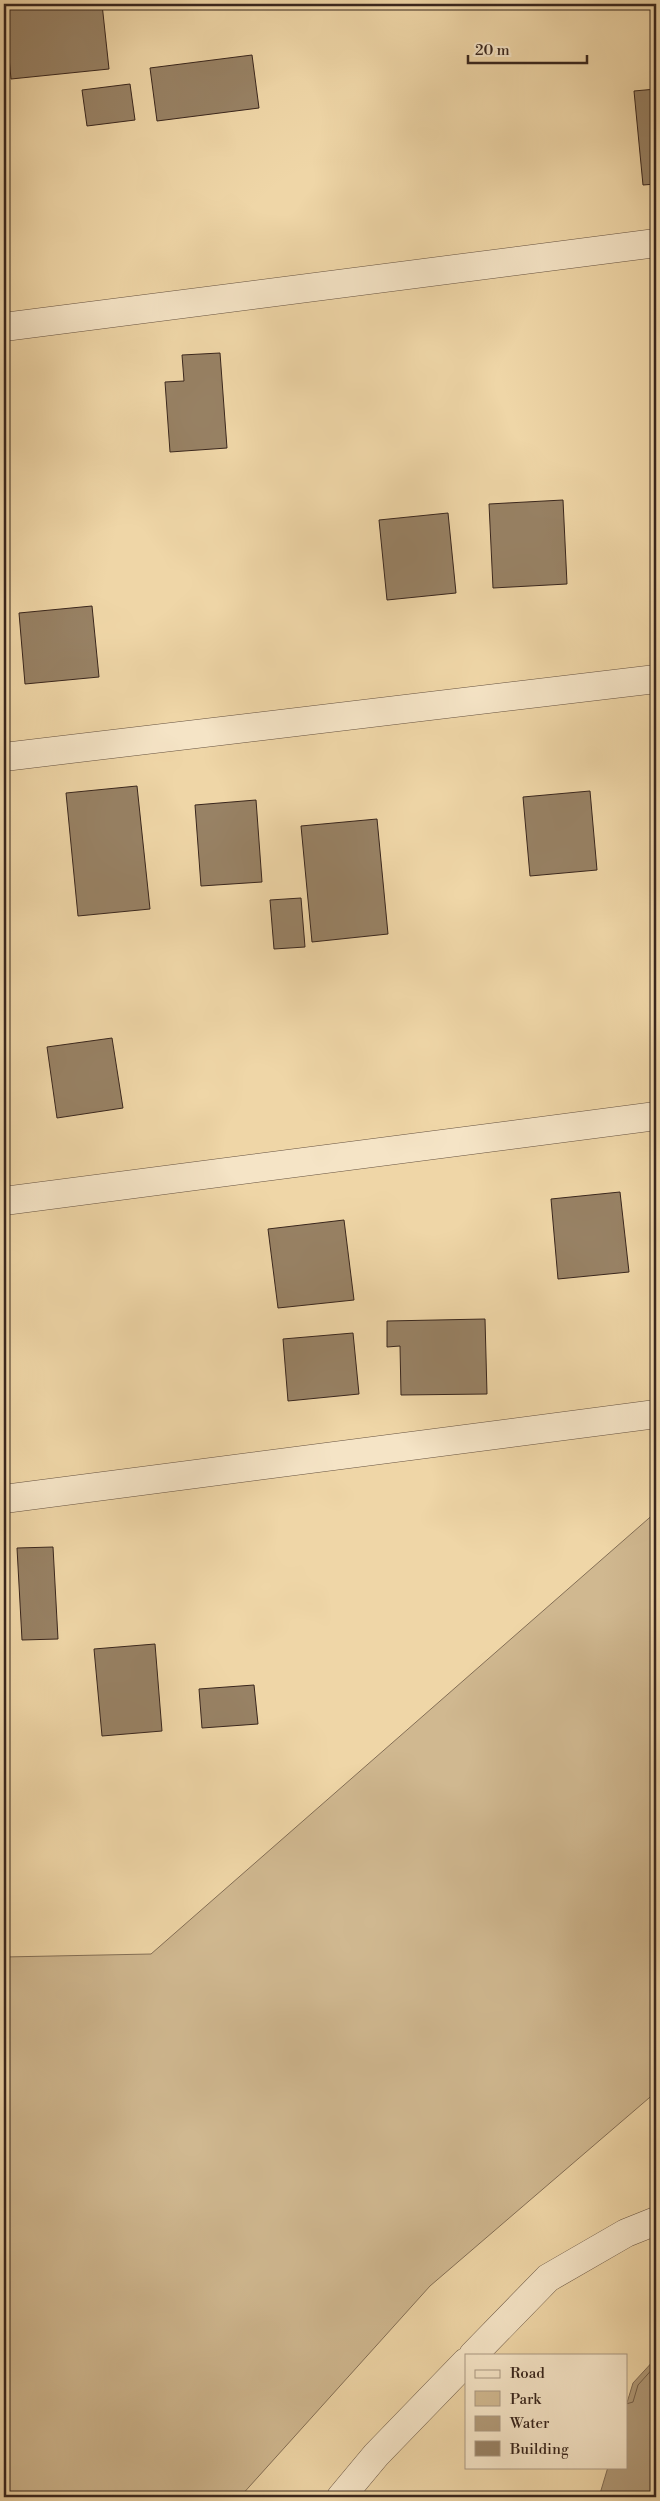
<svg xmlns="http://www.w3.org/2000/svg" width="660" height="2501" viewBox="0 0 660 2501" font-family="'Libre Bodoni',serif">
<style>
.green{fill:#d0b890;stroke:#846f56}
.water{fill:#b19a78;stroke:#816c54}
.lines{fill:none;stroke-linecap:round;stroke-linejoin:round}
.shore{stroke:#75604a;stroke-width:1}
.building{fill:#988265;stroke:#39261d}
.minor-casing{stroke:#665240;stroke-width:29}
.minor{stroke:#f5e4c6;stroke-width:28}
</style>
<rect width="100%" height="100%" fill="#efd6a7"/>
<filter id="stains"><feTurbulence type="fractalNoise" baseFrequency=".004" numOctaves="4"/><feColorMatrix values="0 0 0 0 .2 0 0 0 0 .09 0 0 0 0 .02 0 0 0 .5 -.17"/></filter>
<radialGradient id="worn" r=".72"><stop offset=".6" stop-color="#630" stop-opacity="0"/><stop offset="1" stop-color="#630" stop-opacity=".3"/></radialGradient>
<path class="green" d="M656,1512V2092L430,2286L240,2497H4V1957L151,1954Z"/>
<path class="water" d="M656,2358V2497H599L608,2467H626V2406L633,2383Z"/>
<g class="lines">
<path class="shore" d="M626,2404L633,2402L638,2385L656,2365"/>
</g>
<path class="building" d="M4,4H102L109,69L11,79Z
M252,55L259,108L157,121L150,68Z
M130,84L135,120L87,126L82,90Z
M656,89V184L643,185L634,91Z
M220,353L227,448L170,452L165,382L184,381L182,355Z
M563,500L567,584L493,588L489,504Z
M448,513L456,593L387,600L379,520Z
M92,606L99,677L25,684L19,613Z
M137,786L150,909L78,916L66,793Z
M590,791L597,870L530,876L523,797Z
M256,800L262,882L201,886L195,805Z
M377,819L388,934L312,942L301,826Z
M301,898L305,947L274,949L270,900Z
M112,1038L123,1108L57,1118L47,1047Z
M620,1192L629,1272L558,1279L551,1199Z
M344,1220L354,1300L278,1308L268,1229Z
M485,1319L487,1394L401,1395L400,1346L387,1347V1321Z
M353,1333L359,1394L288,1401L283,1339Z
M53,1547L58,1639L22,1640L17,1548Z
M155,1644L162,1731L102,1736L94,1649Z
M254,1685L258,1724L202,1728L199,1689Z"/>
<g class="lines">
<g class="minor-casing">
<path id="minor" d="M4,327L656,243
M4,757L656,679
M4,1201L656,1116
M4,1499L656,1414
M473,2355L548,2278L626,2233L656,2221
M341,2497L376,2455L466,2362"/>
</g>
<use href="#minor" class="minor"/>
</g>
<rect width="660" height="2501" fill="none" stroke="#efd6a7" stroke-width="20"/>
<rect x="5" y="5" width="650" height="2491" fill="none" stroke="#39261d" stroke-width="2.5"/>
<rect x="10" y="10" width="640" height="2481" fill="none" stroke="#39261d"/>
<rect x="465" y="2354" width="162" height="115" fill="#f5e4c6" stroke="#aa9882"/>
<rect x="475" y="2370" width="25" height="8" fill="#f5e4c6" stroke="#aa9882"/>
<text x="510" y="2378" font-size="15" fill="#39261d">Road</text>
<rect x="475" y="2391" width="25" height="15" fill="#d0b890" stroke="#aa9882"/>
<text x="510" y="2404" font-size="15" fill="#39261d">Park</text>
<rect x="475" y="2416" width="25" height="15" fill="#b19a78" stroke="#aa9882"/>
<text x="510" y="2428" font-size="15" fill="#39261d">Water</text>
<rect x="475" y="2441" width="25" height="15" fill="#988265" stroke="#aa9882"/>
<text x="510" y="2454" font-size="15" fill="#39261d">Building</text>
<path d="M468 55v8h119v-8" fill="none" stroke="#39261d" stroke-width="2.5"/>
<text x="475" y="55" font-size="15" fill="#39261d" stroke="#f5e4c6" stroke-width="4" paint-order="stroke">20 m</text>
<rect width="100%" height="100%" filter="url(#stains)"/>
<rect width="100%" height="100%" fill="url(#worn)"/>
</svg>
